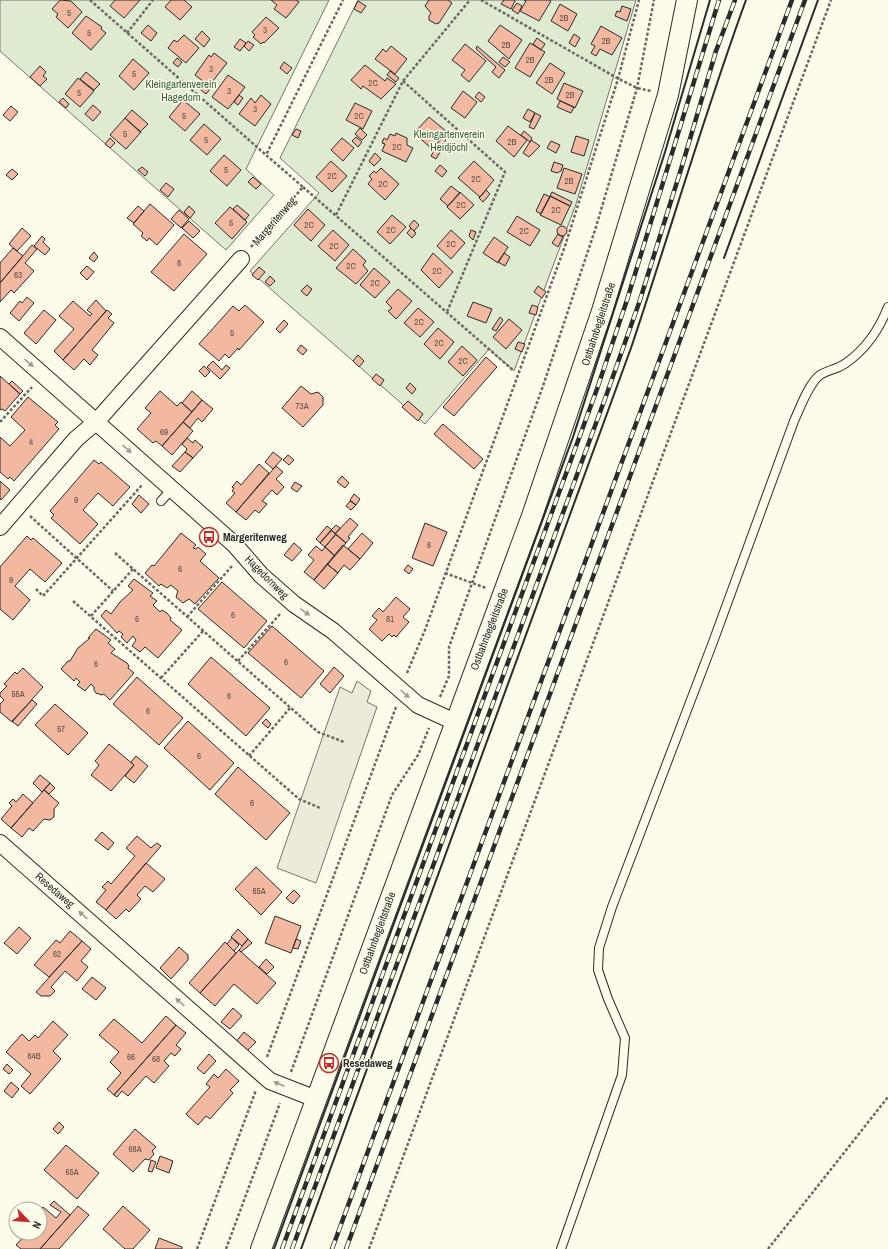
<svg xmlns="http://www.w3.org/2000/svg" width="888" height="1249" viewBox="0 0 888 1249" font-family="'Archivo Narrow',sans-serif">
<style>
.green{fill:#deebd1;stroke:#74746e}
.parking{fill:#eceadb;stroke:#74746e}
.building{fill:#f2b8a0;stroke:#2b2b2b}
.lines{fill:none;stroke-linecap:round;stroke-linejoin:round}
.service-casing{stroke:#2b2b2b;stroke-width:10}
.minor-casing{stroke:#2b2b2b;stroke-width:18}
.tertiary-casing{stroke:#2b2b2b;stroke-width:22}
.path{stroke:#6a6964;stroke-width:2.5;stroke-dasharray:3 2;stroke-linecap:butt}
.service{stroke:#fdfbea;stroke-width:8}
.minor{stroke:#fdfbea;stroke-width:16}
.tertiary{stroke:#fdfbea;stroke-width:20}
.rail-casing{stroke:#2b2b2b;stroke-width:4.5}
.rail{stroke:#fdfbea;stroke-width:3;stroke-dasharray:9;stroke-linecap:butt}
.wall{stroke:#2b2b2b;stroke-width:2}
.oneway{fill:#9e9d94}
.labels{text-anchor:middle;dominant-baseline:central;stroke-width:3;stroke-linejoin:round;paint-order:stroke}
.number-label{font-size:9px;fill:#5d4e48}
.park-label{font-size:11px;fill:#34623c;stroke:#fdfbea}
.street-label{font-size:11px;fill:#2b2b2b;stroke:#fdfbea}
.poi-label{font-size:11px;font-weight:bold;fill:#2b2b2b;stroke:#fdfbea;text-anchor:start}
</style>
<rect width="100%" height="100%" fill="#fdfbea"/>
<path class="green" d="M0,0H329L246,169L274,195L226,250L0,51Z
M358,0H636L576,204L514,371L489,349L425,424L250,271L319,193L280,158Z"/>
<path class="parking" d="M357,681L371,691L367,702L377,707L316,883L277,868L340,687L352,693Z"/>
<path class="building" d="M60,0L71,1L82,12L68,28L56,17L58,14L52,9Z
M115,0H140L124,18L110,6Z
M171,0H184L192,7L180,20L165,7Z
M271,0H296L299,2L286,18L274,9L277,5Z
M429,0H448L452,3L439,23L436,24L429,20V16L431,13L425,6Z
M504,0H514L515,1L511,9L501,4Z
M524,0H549L551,1L539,21L520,11L526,1Z
M358,1L366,6L361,13L354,9Z
M517,3L522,6L518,14L512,10Z
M560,4L577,14L568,31L551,21Z
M622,6L631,9L627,21L615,16L617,11L620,12Z
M86,16L102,27L101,29L106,33L91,50L72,33Z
M266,17L279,28L264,43L263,42L261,44L253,37L255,35L252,32Z
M148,25L157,33L151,41L141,33Z
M500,25L522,40L509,59L488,41Z
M601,26L622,38L612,55L600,49L596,56L591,53L595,46L591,44Z
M202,31L210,39L204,47L195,39Z
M574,34L580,38L575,47L569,43Z
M184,35L199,48L186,63L168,48L174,40L177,42Z
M537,38L545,44L541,50L533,44Z
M240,39L246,43L240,51L234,47Z
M248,41L254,45L249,51L244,46Z
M530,43L545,52L530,77L515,68Z
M465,44L486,61L469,82L461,75L465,70L452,60Z
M391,46L407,59L395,74L375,59L383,49L386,52Z
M477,46L505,70L499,78L492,72L496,67L476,49Z
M214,53L227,63L209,86L195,75L209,55L211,57Z
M503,57L510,62L505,67L499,62Z
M177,58L182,62L178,67L173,63Z
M133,59L149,73L134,90L119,76Z
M284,62L292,68L287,74L280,68Z
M550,63L565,73L552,94L536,83Z
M365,65L385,81L387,78L396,84L381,99L363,86L361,89L351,80Z
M40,66L46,72L43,76L47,79L40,86L30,77Z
M390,71L399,78L396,82L387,75Z
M86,72L100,84L94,90L80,79Z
M228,75L245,87L228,109L212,97Z
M78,78L94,91L80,107L65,94Z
M564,83L583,91L575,108L557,99Z
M204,85L210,89L206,94L201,90Z
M463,91L477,102L465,118L451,108Z
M479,92L485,97L481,102L475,97Z
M239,95L243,98L238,105L234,102Z
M261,95L271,104L255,126L239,114L251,98L255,103Z
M63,98L69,104L66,108L59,102Z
M183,100L200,114L185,131L169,117Z
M560,101L574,107L571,113L557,107Z
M355,103L372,111L363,129L346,120Z
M93,105L101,112L93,121L85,114Z
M11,106L18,112L10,121L3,115Z
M528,109L535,113L530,122L523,118Z
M132,110L148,124L140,132L125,118Z
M535,113L541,116L534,129L529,127Z
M429,117L447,132L432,149L414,133Z
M125,118L141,132L126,149L110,135Z
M204,124L221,139L207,155L190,140Z
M508,126L527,140L514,157L496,141Z
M360,128L367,135L362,140L355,134Z
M296,129L301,131L298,138L292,135Z
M524,131L532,138L530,142L521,135Z
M396,133L407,138V145L413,148L406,162L382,151L385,144L382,143L384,138L387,140L390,134L395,136Z
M443,136L446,140L439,148L436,145Z
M576,136L589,140L584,156L571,152Z
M356,137L362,142L358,147L352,141Z
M110,138L115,143L110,148L105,144Z
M342,138L354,148L343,161L331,150Z
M531,140L540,146L529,157L523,153Z
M551,141L560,145L556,153L547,148Z
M435,149L440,152L436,159L431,156Z
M375,153L381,159L374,166L369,161Z
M224,155L241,170L227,186L210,171Z
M331,161L347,176L332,192L316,177Z
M474,161L494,180L480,197L458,178Z
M554,162L563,165L561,171L557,173L551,171Z
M440,165L447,171L442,177L435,171Z
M142,167L148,172L145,176L138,170Z
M381,168L399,184L385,200L368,184L372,179L369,176L374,171L376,173Z
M564,168L582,174L575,194L557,188Z
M12,169L18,174L12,180L6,175Z
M253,177L261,184L256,189L248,182Z
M166,183L174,189L168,197L160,190Z
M451,186L460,193L448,206L440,199Z
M486,190L490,194L483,202L479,198Z
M460,192L474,205L460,219L447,207Z
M552,192L572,202L570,206L550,196Z
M544,194L550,197L541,214L536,211Z
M550,196L570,206L561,225L540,215Z
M150,204L174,225L157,245L149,238L147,241L141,236L143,233L133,224Z
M237,205L249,215L245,220L233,209Z
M138,206L144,211L134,223L127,218Z
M189,206L195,212L190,218L184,212Z
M230,207L247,222L232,239L215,223Z
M308,209L325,225L311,241L294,225Z
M179,210L189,219L181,228L171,219Z
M392,215L406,227L390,244L377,232Z
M517,216L540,230L530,246L507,232Z
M414,220L419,225L414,231L409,226Z
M189,221L200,231L193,238L182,228Z
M557 231a5 5 0 1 1 10 0a5 5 0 1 1-10 0Z
M22,228L31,236L17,251L9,244Z
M411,228L416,233L412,238L407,233Z
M333,230L349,245L335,261L318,246Z
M451,230L465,243L451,259L437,246Z
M471,230L476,232L473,240L469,236Z
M184,234L207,254L174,291L151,272Z
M558,234L563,237L558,247L552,243Z
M42,236L45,239L43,242L50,249L45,255L34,246Z
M494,237L508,247L498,263L483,253Z
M32,245L37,249L25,263L34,271L14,293L11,290L0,302V283Z
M13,248L23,256L0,283V263Z
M353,249L366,261L363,265L368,271L356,284L336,268Z
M94,252L98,257L94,262L89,258Z
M433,253L453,272L439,288L421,270Z
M504,253L510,257L505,266L498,262Z
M87,266L94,272L87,280L80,273Z
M259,267L265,272L258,280L252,275Z
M374,268L390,282L375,298L360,285Z
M270,276L275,281L270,286L265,282Z
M307,285L312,289L307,296L301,291Z
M538,286L546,292L542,298L534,292Z
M398,289L412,301L396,319L388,311L392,308L386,302Z
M27,297L34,303L19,321L10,313L20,301L22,303Z
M96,300L106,311L63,360L54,351L74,329L59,316L73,301L90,316L92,314L87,310Z
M473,302L492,309L486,323L467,316Z
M245,305L264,322L239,350L238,348L229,358L225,354L219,361L199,344L233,306L239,311Z
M532,305L538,307L536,315L529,313Z
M418,308L434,322L420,337L404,323Z
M44,310L56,320L36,344L24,333Z
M107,310L112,314L108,318L114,323L92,350L98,355L90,365L84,359L74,370L63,360Z
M500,317L503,320L496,331L492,329Z
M509,319L522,330L506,349L493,337Z
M284,320L288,324L280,333L276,329Z
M438,328L454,342L440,359L424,344Z
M518,342L525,344L522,352L515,349Z
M301,345L307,350L303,355L297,350Z
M462,346L477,360L463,376L448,362Z
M358,355L364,361L359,367L353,361Z
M486,357L497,367L454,416L443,407Z
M213,361L222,370L226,365L230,368L220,379L207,367Z
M204,366L210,372L205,377L199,371Z
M376,374L384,380L380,386L372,379Z
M0,376L20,394L5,411L2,409L0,410Z
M12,381L23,391L20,394L9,384Z
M410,383L416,389L412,394L406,388Z
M301,386L311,394L318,392L323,397V405L303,427L282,408Z
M160,391L177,406L181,402L192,412L162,446L156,441L153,443L137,429L151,413L145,408Z
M192,391L202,400L192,412L182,403Z
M28,397L58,422L55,425L59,429L14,481L10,477L8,479L0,472V437L10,446L25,430L11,417Z
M202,400L213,409L202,422L198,418L190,428L183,422Z
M408,401L423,414L418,421L402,407Z
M183,422L193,431L172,455L162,446Z
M443,424L483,459L474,469L434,434Z
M187,438L193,443L195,440L203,447L193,458L185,452L187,449L182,444Z
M185,452L193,458L180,472L172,466Z
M273,452L282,459L273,469L265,462Z
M288,455L294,460L289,465L283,460Z
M94,460L99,464L101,462L130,487L113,506L98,493L83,510L98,524L80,544L51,518L54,515L50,511Z
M259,464L269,473L236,512L226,503L235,493L232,491L234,488L232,487L237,481L241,485Z
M276,466L283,472L276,479L284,487L277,495L272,490L262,501L267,504L259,513L255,510L246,520L236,512Z
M342,476L349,483L345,488L337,482Z
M0,481L10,490L1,500L0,499Z
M295,482L302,486L297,492L291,488Z
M354,494L360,499L356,505L350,500Z
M139,495L149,504L141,513L132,504Z
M350,501L356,505L351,510L346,506Z
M350,518L358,525L348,537L350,538L346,543L335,534Z
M425,523L447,532L433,566L412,558Z
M336,525L340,528L335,534L331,530Z
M327,526L332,530L320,543L316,539Z
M331,530L336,534L325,547L320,543Z
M181,533L196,545L193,548L196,549L198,547L206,554L200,561L219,578L195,604L189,599L183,603L176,597L178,591L171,585L167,588L161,584L159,586L145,573L152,565L154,566Z
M362,533L373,543L360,559L348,549Z
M336,534L346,543L335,556L325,547Z
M27,536L31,540L33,538L62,563L45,582L30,569L15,586L30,600L13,620L0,609V567Z
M294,543L302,550L292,561L284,555Z
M343,545L360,559L350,570L344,565L338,573L327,564Z
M316,546L322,551L325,547L335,556L314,580L304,572L314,560L308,555Z
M327,564L338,573L324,589L314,580Z
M408,565L413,569L409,574L404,570Z
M134,579L153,593L150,596L157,601L153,605L160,612L162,610L167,613L171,618L170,620L182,630L158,658L145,647L140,652L132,646L136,640L133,636L127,643L121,637L123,634L119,631L117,633L101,616L106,610L111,614L120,602L133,590L128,586Z
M222,582L267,621L244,648L198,609Z
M396,597L410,609L403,617L409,622L396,637L394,635L392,637L389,634L382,641L369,629L377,620L372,616L379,608L383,612Z
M272,626L324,671L301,698L248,653Z
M96,629L111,640L108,643L115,649L111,653L127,663L129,666L128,668L134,673L110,700L104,694L102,695L96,693L94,690V687L91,684L85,691L77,685L80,682L76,678L74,681L61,669L68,661H70L78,648L90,638H88Z
M211,657L270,708L246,736L188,684Z
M334,667L344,676L330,693L320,684Z
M23,668L43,687L12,722L0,712V704L4,700L0,696V693L7,686L4,684L15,672L17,674Z
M137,677L183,718L159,745L113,704Z
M32,700L37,704L18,726L12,721Z
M55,704L88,733L68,755L35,725Z
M266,719L271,724L268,728L262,723Z
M188,721L234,763L210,790L164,748Z
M109,744L134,765L111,791L91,775L99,765L95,761Z
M136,756L148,766L134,783L125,776L134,765L131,762Z
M238,767L290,813L266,840L215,794Z
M40,775L50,783L42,792L33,783Z
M50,783L55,788L49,794L44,790Z
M44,790L59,803L54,809V817L50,820L44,819L33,831L29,828L22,837L11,828Z
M23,794L33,803L11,828L1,819L12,806L9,803L13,799L16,802Z
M102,832L114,843L108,850L95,840Z
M137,836L151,848L157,843L161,846L106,910L96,902L106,890L102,887L108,881L111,884L135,856L126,848Z
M146,863L165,879L153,892L145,886L137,895L141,899L129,912L126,909L116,919L106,910Z
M256,867L282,892L261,915L235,889Z
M294,890L300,896L293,904L286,898Z
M275,916L301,926L291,953L265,943Z
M19,927L31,938L17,954L4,943Z
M238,929L248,939L242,946L231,937Z
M70,931L82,941L49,977L34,965L56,940L60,943Z
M232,938L239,945L234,951L227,944Z
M248,939L252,943L241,952L239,950Z
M296,939L301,941L298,949L293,948Z
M82,941L91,949L81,961L88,967L77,981L65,971L51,987L55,991L50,996H41L36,992Z
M225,942L236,953L200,993L189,983Z
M179,947L188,955V960L171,979L160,968Z
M239,950L276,983L257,1004L234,984L215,1006L200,993Z
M266,959L274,967L267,974L259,967Z
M92,977L106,988L96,1000L82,989Z
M233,1008L242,1016L230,1029L221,1022Z
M166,1016L176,1025L114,1095L107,1089L121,1073L110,1062L119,1052L99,1035L114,1019L142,1043Z
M53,1021L68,1035L53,1051L61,1059L30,1094L21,1086L31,1074L6,1052L22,1034L29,1041L35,1035L38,1038Z
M176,1025L186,1033L176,1045L181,1049L175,1056L171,1053L164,1061L169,1066L154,1083L146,1076L128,1096L122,1091L117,1097L114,1095Z
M244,1032L256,1042L246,1052L235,1043Z
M209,1054L216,1061L204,1074L197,1068Z
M7,1064L13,1070L9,1074L3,1069Z
M226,1069L239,1081L230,1090L233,1093L210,1119L206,1116L198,1125L186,1114L210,1087L206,1084L214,1074L218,1078Z
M11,1082L19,1089L12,1098L4,1091Z
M59,1122L64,1127L58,1134L53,1129Z
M135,1129L156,1147L152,1151L154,1154L149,1160L145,1159L133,1172L113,1154Z
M66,1145L99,1173L77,1199L44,1170Z
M160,1156L173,1161L169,1173L156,1168Z
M151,1160L156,1162L152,1172L148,1171Z
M54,1201L70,1215L40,1249H21L16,1245L26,1234L31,1238L35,1233H40V1210L43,1207L56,1218L61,1212L50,1205Z
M78,1206L89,1215L59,1249H40Z
M123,1206L150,1230L133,1249H125L103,1229Z
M159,1238L182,1247V1249H155Z"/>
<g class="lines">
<g class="service-casing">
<path id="service" d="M161,501L172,489
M561,1249L622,1075L625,1038L608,999L598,970L599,948L612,907L713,642L794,421C800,408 809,383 820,375C828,370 838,369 846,363C866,349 879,330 888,307"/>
</g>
<g class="minor-casing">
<path id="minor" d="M0,337L217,529L235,545L261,575L294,604L333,631L418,705L455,722
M0,527L76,439L96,422L241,259
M0,843L270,1081L316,1099"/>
</g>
<g class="tertiary-casing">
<path id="tertiary" d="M261,1249L532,516L602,311L668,95L687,0"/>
</g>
<path class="path" d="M90,0L266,155
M481,0L617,78L637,88L651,91
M127,33L153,0
M403,81L505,172L447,312
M303,187L514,371
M336,215L403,81L470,0
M251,247L303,187L266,155L343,0
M0,422L32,387
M30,516L113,591
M115,553L318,732L344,742
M445,573L486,588
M36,589L43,596L142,485
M73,601L299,799L320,808
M91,616L133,569
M187,617L232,566
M238,661L280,614
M407,673L425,630L565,246L618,79L639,0
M161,678L203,631
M440,697L449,676V647L543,386L596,227L637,88L654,0
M249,756L290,708
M267,1057L396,707
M291,1072L392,795L418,755L429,728
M197,1249L256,1090
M226,1249L280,1103
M369,1249L831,0
M768,1249L888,1097"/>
<use href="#service" class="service"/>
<use href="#minor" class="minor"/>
<use href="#tertiary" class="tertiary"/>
<g class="rail-casing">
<path id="rail" d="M282,1249L597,389L627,300L719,0
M292,1249L606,396L639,303L682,166L716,51L735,0
M332,1249L792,0
M346,1249L805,0"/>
</g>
<use href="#rail" class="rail"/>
<path class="wall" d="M724,258L818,0
M274,1249L573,437L665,152L710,0
M301,1249L631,348C670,232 704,115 746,0"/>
</g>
<defs><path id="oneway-solid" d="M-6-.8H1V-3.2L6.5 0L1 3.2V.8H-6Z"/></defs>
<g class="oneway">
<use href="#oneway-solid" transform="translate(29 363) rotate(41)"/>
<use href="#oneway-solid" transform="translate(127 449) rotate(41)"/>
<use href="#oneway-solid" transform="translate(305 612) rotate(35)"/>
<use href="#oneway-solid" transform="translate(405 694) rotate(42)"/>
<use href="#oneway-solid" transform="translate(83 915) rotate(-138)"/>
<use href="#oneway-solid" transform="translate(180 1002) rotate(-138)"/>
<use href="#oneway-solid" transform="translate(279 1084) rotate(-157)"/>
</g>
<defs>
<g id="bus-ring" transform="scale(1)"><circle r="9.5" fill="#fdfbea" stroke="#c62828" stroke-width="1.5"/><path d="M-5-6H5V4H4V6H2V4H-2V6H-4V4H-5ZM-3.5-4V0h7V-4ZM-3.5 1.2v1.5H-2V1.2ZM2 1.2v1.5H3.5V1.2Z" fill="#c62828"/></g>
</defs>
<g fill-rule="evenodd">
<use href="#bus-ring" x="209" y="537"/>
<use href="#bus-ring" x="329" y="1063"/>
</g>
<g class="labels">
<g class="number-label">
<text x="69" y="13">5</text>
<text x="564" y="18">2B</text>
<text x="265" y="30">3</text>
<text x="89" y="33">5</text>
<text x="606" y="41">2B</text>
<text x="506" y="45">2B</text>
<text x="530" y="60">2B</text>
<text x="211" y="69">3</text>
<text x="134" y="74">5</text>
<text x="549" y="80">2B</text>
<text x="373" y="83">2C</text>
<text x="229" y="91">3</text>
<text x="79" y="93">5</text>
<text x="570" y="95">2B</text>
<text x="255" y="109">3</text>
<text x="184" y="116">5</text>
<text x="359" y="116">2C</text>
<text x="125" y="134">5</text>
<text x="206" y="140">5</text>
<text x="512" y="142">2B</text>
<text x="397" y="147">2C</text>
<text x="226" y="170">5</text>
<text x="332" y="176">2C</text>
<text x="476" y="179">2C</text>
<text x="569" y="181">2B</text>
<text x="383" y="184">2C</text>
<text x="461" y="205">2C</text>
<text x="556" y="210">2C</text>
<text x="231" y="223">5</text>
<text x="309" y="225">2C</text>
<text x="391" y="230">2C</text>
<text x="524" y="231">2C</text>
<text x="451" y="244">2C</text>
<text x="334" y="246">2C</text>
<text x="179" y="263">8</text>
<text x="351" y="266">2C</text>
<text x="437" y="271">2C</text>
<text x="18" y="275">63</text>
<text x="375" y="283">2C</text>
<text x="419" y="322">2C</text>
<text x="232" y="333">5</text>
<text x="439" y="343">2C</text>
<text x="463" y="361">2C</text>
<text x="302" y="406">73A</text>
<text x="164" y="432">69</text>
<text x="31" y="442">4</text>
<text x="76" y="500">9</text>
<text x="429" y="545">6</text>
<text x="180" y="569">6</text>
<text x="11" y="580">9</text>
<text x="233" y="615">6</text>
<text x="137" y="619">6</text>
<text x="390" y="619">81</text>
<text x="286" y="662">6</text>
<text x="96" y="664">6</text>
<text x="18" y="694">55A</text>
<text x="229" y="696">6</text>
<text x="148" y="711">6</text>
<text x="61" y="729">57</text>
<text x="199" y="756">6</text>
<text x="252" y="803">6</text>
<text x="259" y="891">65A</text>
<text x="57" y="954">62</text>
<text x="34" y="1056">64B</text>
<text x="131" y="1057">66</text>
<text x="156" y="1059">68</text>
<text x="135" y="1149">68A</text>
<text x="72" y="1172">65A</text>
</g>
<g class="park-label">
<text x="181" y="84">Kleingartenverein<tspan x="181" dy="13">Hagedorn</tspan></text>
<text x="449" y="134">Kleingartenverein<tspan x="449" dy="13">Heidjöchl</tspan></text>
</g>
<g class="street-label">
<text transform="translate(274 221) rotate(-49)">Margeritenweg</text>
<text transform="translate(598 324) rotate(-72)">Ostbahnbegleitstraße</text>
<text transform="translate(267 577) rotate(45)">Hagedornweg</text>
<text transform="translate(489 629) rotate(-69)">Ostbahnbegleitstraße</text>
<text transform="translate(55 890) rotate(41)">Resedaweg</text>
<text transform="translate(377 933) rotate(-70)">Ostbahnbegleitstraße</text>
</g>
<g class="poi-label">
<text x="223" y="537">Margeritenweg</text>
<text x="343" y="1063">Resedaweg</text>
</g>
</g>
<g transform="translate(28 1221) rotate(115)"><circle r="19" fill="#fdfbea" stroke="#a9a89e"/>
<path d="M0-3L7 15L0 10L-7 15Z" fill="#c62828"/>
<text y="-6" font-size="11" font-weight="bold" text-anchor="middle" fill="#2b2b2b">N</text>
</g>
</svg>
